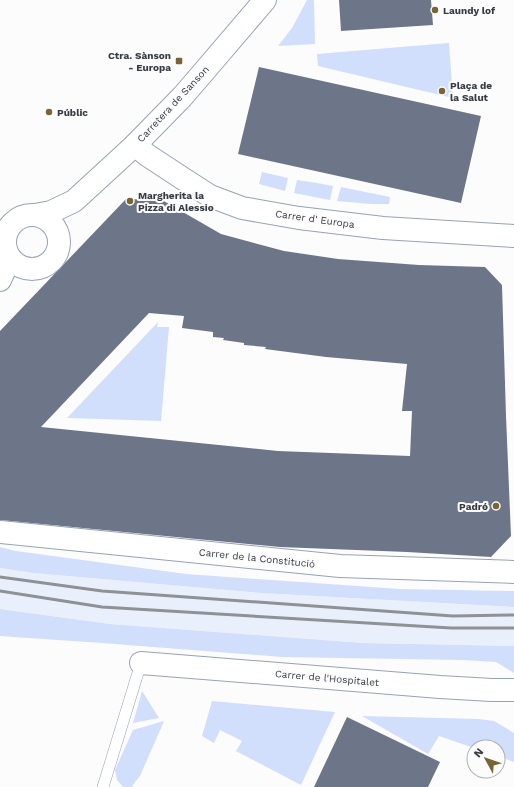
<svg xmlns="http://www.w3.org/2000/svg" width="514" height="787" viewBox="0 0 514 787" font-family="'Work Sans',sans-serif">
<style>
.built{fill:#eaf0fb}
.green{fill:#d1dffd}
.building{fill:#6d7688;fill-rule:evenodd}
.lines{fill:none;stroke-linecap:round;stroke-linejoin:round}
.lane-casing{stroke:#98a2b5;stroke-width:12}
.street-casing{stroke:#98a2b5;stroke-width:24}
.secondary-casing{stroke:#98a2b5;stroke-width:24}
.lane{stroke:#fff;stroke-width:11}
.street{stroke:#fff;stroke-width:22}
.secondary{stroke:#fff;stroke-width:22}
.rail{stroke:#8e9195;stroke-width:3}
.poi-dot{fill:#7a6334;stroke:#fcfcfc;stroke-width:1.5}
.labels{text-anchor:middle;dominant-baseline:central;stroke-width:4;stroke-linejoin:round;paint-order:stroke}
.poi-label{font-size:10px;font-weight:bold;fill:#373b43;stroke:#fcfcfc;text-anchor:start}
.street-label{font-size:10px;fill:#373b43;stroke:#fcfcfc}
</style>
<rect width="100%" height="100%" fill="#fcfcfc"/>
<path class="built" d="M0,568L33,573L261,593L514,607V646L363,643L110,624L0,609Z"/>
<path class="green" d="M307,0H314L315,44L278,46L292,28Z
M449,43L453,98L318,66L317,54Z
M262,172L288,178L285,191L259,184Z
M297,180L317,183L333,186L330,200L294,193Z
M341,187L390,197L389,204H371L337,201Z
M158,322L157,327H169L161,421L67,418Z
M0,547L16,551L186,574L400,589L514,591V607L261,593L33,573L0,568Z
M0,609L110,624L363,643L514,646V673L496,662L463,660L282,657L102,643L0,636Z
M142,691L159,718L133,723Z
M212,701L335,712L301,785L236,751L242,741L220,730L214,743L202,736Z
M362,716L479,719L494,721L514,733V762L498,756V747H474V748L439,736L428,754Z
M164,721L140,776L135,782L132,787H123L117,780L115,770L133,730Z"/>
<path class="building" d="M339,0H431L433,25L341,31Z
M259,67L481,116L461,203L238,154Z
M126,199L162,200L221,234L284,251L338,259L419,265L485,267L502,285L506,416L511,536L491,557L407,552L280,547L0,520V331ZM149,313L184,316L182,328L213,332V337L224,338L223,340L244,343V345L266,347L265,349L326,357L407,364L402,411H412L410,456L278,451L41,427Z
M347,717L440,762L428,787H314Z"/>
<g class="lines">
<g class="lane-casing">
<path id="lane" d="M103,787L141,663"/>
</g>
<g class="street-casing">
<path id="street" d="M135,145L147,155L182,178L210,196L242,208L299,218L383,228L514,236
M0,280L10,258
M0,532L340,566L514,572
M141,663L440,687L492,690H514"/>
</g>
<g class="secondary-casing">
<path id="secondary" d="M35,215L51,212L74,201L135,145L182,97L207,68L265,0
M5 242a27 27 0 1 1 54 0a27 27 0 1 1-54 0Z"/>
</g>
<use href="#lane" class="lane"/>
<use href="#street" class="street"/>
<use href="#secondary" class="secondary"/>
<path class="rail" d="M0,577L102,591L453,616L514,615
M0,591L102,607L451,628H514"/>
</g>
<g class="poi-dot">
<circle cx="435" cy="10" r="4"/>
<rect x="175" y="57" width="8" height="8" rx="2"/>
<circle cx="442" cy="91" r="4"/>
<circle cx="49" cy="112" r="4"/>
<circle cx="130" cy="201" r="4"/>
<circle cx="496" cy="506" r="4"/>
</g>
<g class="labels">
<g class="poi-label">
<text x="443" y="10">Laundy lof</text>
<text x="171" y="55" text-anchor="end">Ctra. Sànson<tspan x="171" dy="12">- Europa</tspan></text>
<text x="450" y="85">Plaça de<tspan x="450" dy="12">la Salut</tspan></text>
<text x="57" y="112">Públic</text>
<text x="138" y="195">Margherita la<tspan x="138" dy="12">Pizza di Alessio</tspan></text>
<text x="488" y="506" text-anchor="end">Padró</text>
</g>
<g class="street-label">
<text transform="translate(173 104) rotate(-47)">Carretera de Sanson</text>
<text transform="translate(315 219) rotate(8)">Carrer d' Europa</text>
<text transform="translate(257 558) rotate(6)">Carrer de la Constitució</text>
<text transform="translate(327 678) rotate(5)">Carrer de l'Hospitalet</text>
</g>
</g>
<g transform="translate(486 759) rotate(310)"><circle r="19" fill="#fcfcfc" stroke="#adafb2"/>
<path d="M0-3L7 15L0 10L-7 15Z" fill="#7a6334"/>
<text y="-6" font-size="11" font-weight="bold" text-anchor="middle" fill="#373b43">N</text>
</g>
</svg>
